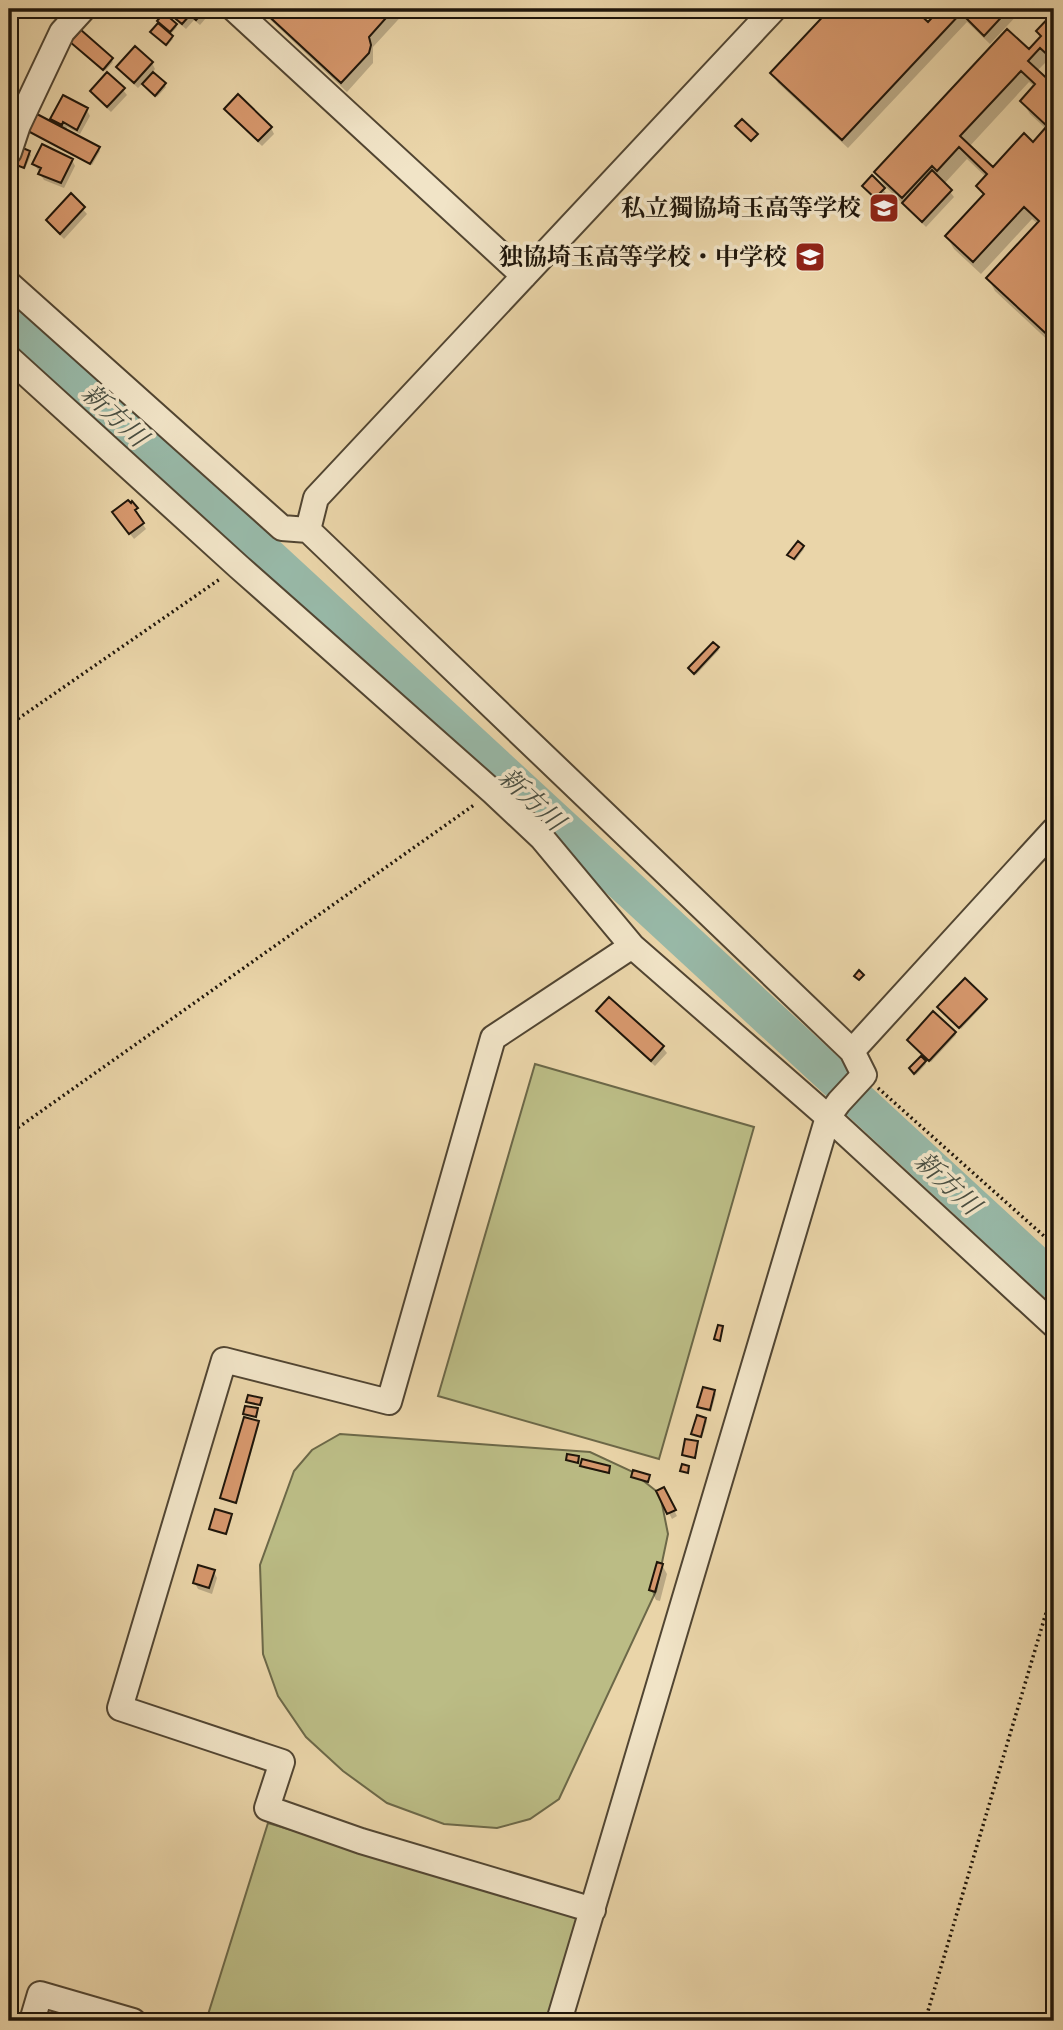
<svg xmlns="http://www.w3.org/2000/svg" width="1063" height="2030" viewBox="0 0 1063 2030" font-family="'IM FELL Great Primer','Noto Serif JP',serif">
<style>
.green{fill:#bbbc85;stroke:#6c6848;stroke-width:2}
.shadow{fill:#0003;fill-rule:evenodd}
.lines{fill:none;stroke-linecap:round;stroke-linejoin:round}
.river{stroke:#98b9a8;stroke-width:37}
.building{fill:#d7986d;stroke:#1e150a;stroke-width:2;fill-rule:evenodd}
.street-casing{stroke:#514532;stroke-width:28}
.path{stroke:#1e150a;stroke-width:3.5;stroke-dasharray:2 3.5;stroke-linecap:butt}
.street{stroke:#f1e4c7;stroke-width:24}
.labels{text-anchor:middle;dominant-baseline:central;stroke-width:7;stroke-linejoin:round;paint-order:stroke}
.poi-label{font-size:24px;font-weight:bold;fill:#1e150a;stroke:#f1e4c7;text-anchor:end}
.water-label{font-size:26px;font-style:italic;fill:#494e41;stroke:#f1e4c7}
</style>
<rect width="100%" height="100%" fill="#ead5a9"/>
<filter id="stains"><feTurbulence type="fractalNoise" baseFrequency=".00286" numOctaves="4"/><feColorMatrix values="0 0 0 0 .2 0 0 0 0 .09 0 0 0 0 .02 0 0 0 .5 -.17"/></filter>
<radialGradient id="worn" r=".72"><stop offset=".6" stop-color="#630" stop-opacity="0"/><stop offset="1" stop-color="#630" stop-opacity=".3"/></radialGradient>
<path class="green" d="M535,1064L754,1127L659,1459L438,1396Z
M340,1434L590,1452L631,1471L660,1494L668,1534L656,1591L559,1799L530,1819L497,1828L444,1824L387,1803L343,1771L306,1737L278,1696L263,1654L260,1565L294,1471L312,1450Z
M268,1823L581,1915L551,2021H206Z"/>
<path class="shadow" d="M169,9H205L209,14L214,9H220L221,11L215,17L211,12L200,25L194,20L186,29L171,16L167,10Z
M261,9H334L341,15L346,9H408L373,47V63L347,92L264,14Z
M833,9H911L928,25L943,9H1023L990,44L967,22L848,148L778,83L772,73Z
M1054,14V65L1048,60L1037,71L1054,88L1053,222L1054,224V346L995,291L988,278L1038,224L1032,219L981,274L954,249L947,237L984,196L979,186L987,178L967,159L944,184L954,197L926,227L884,185L876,173L1029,52L1042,37L1039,31ZM1029,82L1035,87L1022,101L1030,114L1046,129L1033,144L993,169L969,147Z
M164,16L177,27L170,35L173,39L167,46L152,32Z
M74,44L111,60L113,62L105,71Z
M135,48L152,63L155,69L152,73L166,87L157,97L143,83L138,88L122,73L118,67Z
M9,88L16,93L9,110Z
M123,90L127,95L111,112L95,97L92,91Z
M238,97L271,128L274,134L262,146L230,115L226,109Z
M87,110L90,116L80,134L67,127L65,131L98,148L100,151L92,165L30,132L56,126L52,119Z
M29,152L31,155L25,169L14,165L13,163Z
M72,160L75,166L64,188L44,180L40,174L41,172L38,170L34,164Z
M864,186L883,189L887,195L879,203Z
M71,196L87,214L64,239L51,226L48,221Z
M136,509L139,515L137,516L146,529L134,539L118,518Z
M803,547L804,549L795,561L790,557L789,555Z
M717,648L719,650L696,675L692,671Z
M610,999L663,1048L667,1053L655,1066L602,1018L598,1012Z
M985,1000L986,1002L961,1029L940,1009Z
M955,1033L956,1035L931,1062L910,1043Z
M925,1062L926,1064L916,1075L912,1071Z
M714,1392L716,1394L711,1412L700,1409L699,1407Z
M705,1419L707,1421L702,1438L694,1436L693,1434Z
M258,1422L259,1425L237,1504L224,1500L222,1498Z
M697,1443L698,1445L695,1459L685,1457L684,1455Z
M582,1466L609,1467L610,1474L584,1468Z
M663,1489L677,1516L672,1519L658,1492Z
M230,1515L232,1518L227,1535L212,1531L211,1529Z
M662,1565L667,1574L660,1601L656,1600L651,1590Z
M214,1572L217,1578L212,1594L198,1589L195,1583Z"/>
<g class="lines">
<path class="river" d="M9,317L1054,1281"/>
</g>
<path class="building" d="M166,9H206L196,20L190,15L182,24L165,10Z
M261,9H337L341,12L344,9H394L369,37L371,45L369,53L341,83Z
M830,9H914L928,22L940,9H1009L984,36L961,13L842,140L770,73Z
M1054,12V61L1040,48L1028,61L1054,85V175L1049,181L1046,214L1054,222V341L986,278L1039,221L1024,207L973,262L945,236L984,194L976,186L987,174L959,147L937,171L932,166L902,198L874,172L1007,29L1029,49L1041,36L1036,31ZM1021,71L1035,84L1020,101L1047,126L1033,142L1024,133L993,167L960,136Z
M164,13L177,24L170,32L157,21Z
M158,23L173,36L166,45L150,32Z
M81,30L113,58L103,70L70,42Z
M135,46L153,62L134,83L116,67Z
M107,72L125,88L107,107L90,91Z
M153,72L166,83L155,96L142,84Z
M9,86L16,89L9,106Z
M238,94L272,127L258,141L224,109Z
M63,95L88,108L77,130L63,122L62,125L50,119Z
M35,113L100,147L90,164L26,130Z
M742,119L758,134L751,141L735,126Z
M42,144L73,159L61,183L38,174L41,168L32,164Z
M18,146L30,151L24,168L11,163Z
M932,170L952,190L922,222L902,203Z
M872,175L885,188L875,198L862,186Z
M71,193L85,207L60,234L46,220Z
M9,212L16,218L13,221L17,225L12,231L9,229Z
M128,500L131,503L132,501L138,508L135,510L144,523L129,534L112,512Z
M798,541L804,546L794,559L787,555Z
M713,642L719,647L694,674L688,668Z
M859,970L864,975L859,980L854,976Z
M965,978L987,999L959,1028L937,1007Z
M609,997L664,1046L651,1061L596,1011Z
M933,1011L956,1032L929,1061L907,1040Z
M921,1056L926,1061L914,1074L909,1068Z
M718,1325L723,1326L720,1341L714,1339Z
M703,1387L715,1390L710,1410L697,1407Z
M248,1395L262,1398L260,1405L246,1402Z
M245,1406L258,1408L256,1417L243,1414Z
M697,1415L706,1418L701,1437L691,1434Z
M244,1417L259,1421L236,1503L220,1498Z
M685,1439L698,1441L695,1458L682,1455Z
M567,1454L579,1456L578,1463L566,1460Z
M582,1459L610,1466L609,1473L580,1466Z
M682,1464L689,1466L688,1473L680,1471Z
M633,1470L650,1475L648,1482L631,1477Z
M664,1487L676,1510L667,1514L656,1491Z
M215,1509L232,1514L226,1534L209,1529Z
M657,1562L663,1564L655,1592L649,1590Z
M198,1565L215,1570L209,1588L193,1583Z"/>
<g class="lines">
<g class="street-casing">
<path id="street" d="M234,9L524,276
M9,152L18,125L62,32L83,9
M9,284L282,528L308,530L852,1051L864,1075L839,1102L828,1117L559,2021
M9,358L239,567L493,792L542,838L632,946L828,1117L1054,1325
M308,530L316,498L774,9
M852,1051L1054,830
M593,1910L361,1841L267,1808L282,1762L120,1708L224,1360L389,1402L493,1038L632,946
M32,2021L40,1994L133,2021"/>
</g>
<path class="path" d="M9,725L220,579
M878,1088L1054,1245
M9,1134L474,805
M925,2021L1054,1586"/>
<use href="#street" class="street"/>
</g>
<defs>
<g id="school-square" transform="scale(1.575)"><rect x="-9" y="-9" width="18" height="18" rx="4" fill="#8f2418" stroke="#f1e4c7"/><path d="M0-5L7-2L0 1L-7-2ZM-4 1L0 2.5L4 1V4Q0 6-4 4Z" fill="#fff"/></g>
</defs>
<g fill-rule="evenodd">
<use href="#school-square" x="884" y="208"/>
<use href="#school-square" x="810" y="257"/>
</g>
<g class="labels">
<g class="poi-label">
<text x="861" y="208">私立獨協埼玉高等学校</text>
<text x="787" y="257">独協埼玉高等学校・中学校</text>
</g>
<g class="water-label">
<text transform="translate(115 415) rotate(43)">新方川</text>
<text transform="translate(532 799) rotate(43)">新方川</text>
<text transform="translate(948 1183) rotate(43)">新方川</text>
</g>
</g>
<rect width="1063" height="2030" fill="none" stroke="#ead5a9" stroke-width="35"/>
<rect x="10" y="10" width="1042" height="2009" fill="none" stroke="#1e150a" stroke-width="3.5"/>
<rect x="18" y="18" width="1028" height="1995" fill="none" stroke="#1e150a" stroke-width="2"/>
<rect width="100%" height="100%" filter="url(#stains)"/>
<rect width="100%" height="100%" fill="url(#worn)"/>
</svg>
